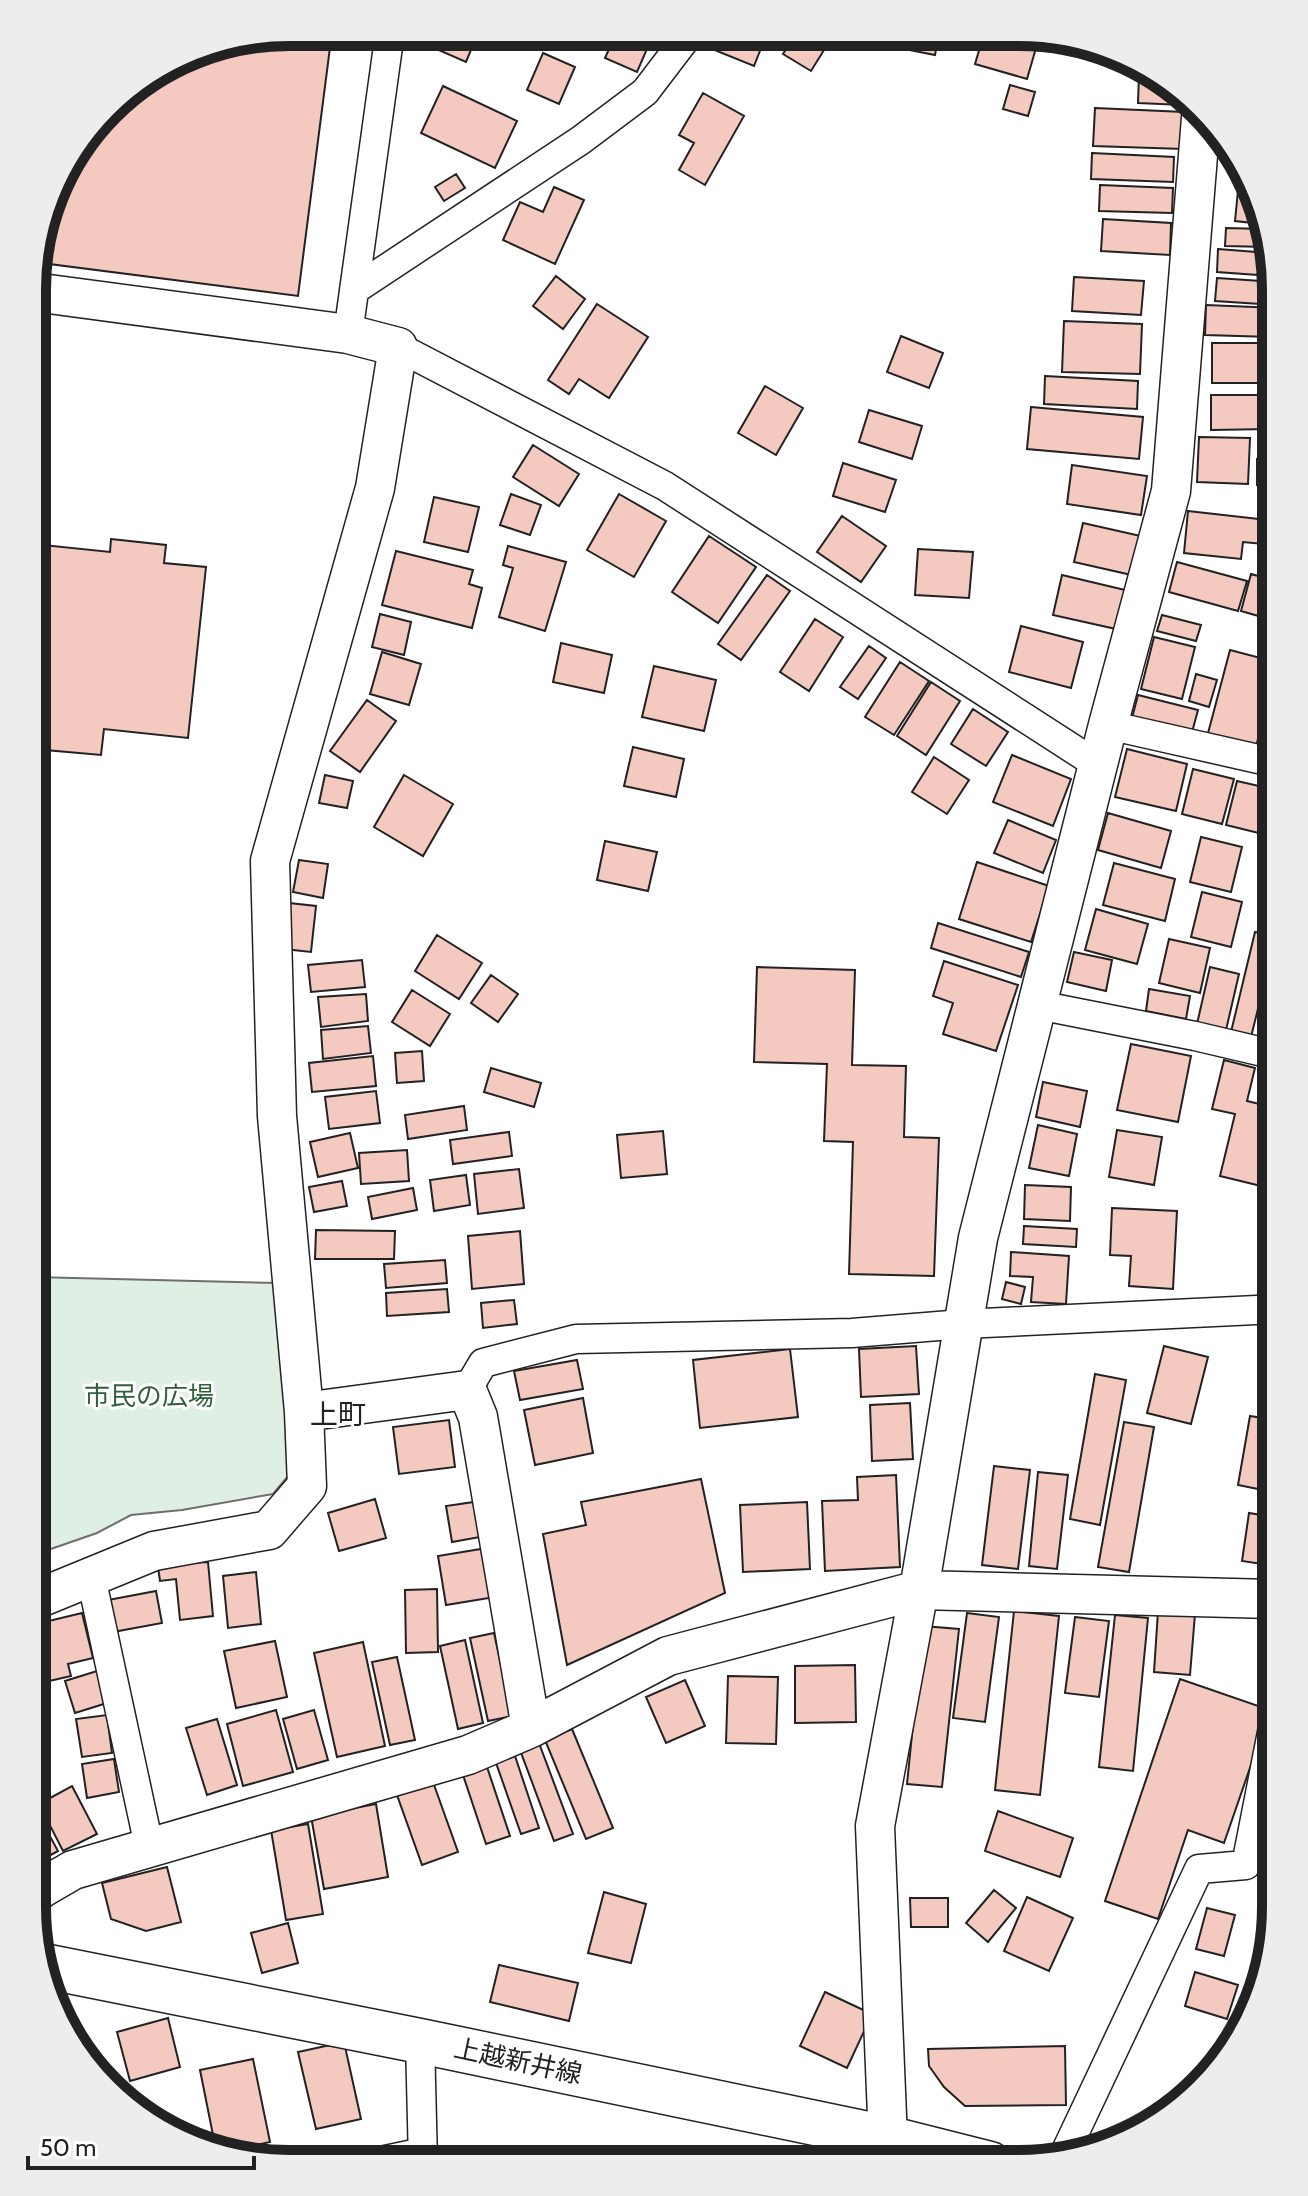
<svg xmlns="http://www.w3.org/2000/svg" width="1308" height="2196" viewBox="0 0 1308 2196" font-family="Cabin,'Noto Sans JP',sans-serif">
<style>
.green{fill:#e0efe3;stroke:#6f6f6f;stroke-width:2}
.building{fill:#f3c9c0;stroke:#222;stroke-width:2}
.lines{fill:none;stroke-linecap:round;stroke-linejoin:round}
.street-casing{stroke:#222;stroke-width:31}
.secondary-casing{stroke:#222;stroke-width:41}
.primary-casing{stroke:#222;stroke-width:47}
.street{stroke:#fff;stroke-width:28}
.secondary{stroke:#fff;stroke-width:38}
.primary{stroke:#fff;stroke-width:44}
.labels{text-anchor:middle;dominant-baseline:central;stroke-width:6;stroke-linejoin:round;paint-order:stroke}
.park-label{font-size:26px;fill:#2f5e38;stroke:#fff}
.street-label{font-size:26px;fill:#222;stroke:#fff}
.neighbourhood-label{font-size:28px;fill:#222;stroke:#fff}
.rim{fill:none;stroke:#222;stroke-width:10}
</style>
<rect width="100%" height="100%" fill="#fff"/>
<path class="green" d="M33,1277L278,1283L289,1475L273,1494L182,1510L131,1515L97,1533L48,1550L32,1561Z"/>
<path class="building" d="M289,32H332L298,296L34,262V256L59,175L119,96L191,51Z
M413,32L478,33L466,62L411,38Z
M556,33H594L587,49L555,36Z
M616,33H648L653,35L637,72L605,58Z
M719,33H767L754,66L712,49Z
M796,34H834L811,71L783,54Z
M881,34H939L935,55L879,44Z
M984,34L1036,48L1027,79L975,64Z
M543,53L575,67L559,104L527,90Z
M1139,74L1150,75L1176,85L1183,96V105L1138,103Z
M1010,85L1035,92L1028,116L1003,109Z
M443,86L517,121L495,168L421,133Z
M703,93L744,116L705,185L679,170L694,143L679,135Z
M1095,108L1184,112L1183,149L1093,146Z
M1092,153L1174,157L1173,182L1091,179Z
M1240,170L1257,191L1263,224L1235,221Z
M456,174L465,188L444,201L435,187Z
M1100,185L1173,188L1172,213L1099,211Z
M554,187L584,200L555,264L503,240L520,202L543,212Z
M1103,219L1171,223L1170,255L1101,251Z
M1226,228L1264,229L1268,247L1225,246Z
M1218,249L1269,253L1273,276L1217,272Z
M556,276L585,299L563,329L533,306Z
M1074,277L1144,281L1141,315L1072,311Z
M1217,278L1275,282L1276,305L1215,301Z
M597,304L648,337L609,398L579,379L569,394L548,380Z
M1206,305L1276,308V337L1205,335Z
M1064,321L1142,324L1140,374L1062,372Z
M901,336L943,353L929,388L887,372Z
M1212,343H1276V383H1212Z
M1045,376L1138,381L1137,409L1044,404Z
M765,386L803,408L776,455L738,433Z
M1211,395H1276V429L1211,430Z
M1031,407L1143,417L1139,459L1027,449Z
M869,410L922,426L912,459L859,442Z
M1199,437L1250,438L1248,484L1197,482Z
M533,445L579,474L559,506L513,477Z
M1257,459H1276V485H1257Z
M843,463L896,480L885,512L833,496Z
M1072,465L1147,476L1141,515L1067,504Z
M511,494L541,505L530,535L500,525Z
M619,494L666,521L634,577L587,550Z
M434,497L479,507L468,552L424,542Z
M1188,511L1276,521L1275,545L1243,542L1241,559L1184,553Z
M842,516L886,546L861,582L817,552Z
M1083,523L1145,537L1136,576L1074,562Z
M709,536L756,567L718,623L672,592Z
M111,539L166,545L164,563L206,567L188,738L104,729L101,755L34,749V544L110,552Z
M508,546L566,562L545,631L499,617L513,568L503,565Z
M918,549L973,552L969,598L915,595Z
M396,551L473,570L469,584L482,588L472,628L382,605Z
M1177,562L1247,581L1238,611L1169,592Z
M1251,574L1276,581V621L1241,611Z
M767,575L790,591L741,660L718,644Z
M1062,575L1125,590L1116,629L1053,615Z
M380,614L411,622L404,655L372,647Z
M1162,615L1201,625L1196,641L1157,631Z
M815,619L843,637L809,691L780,672Z
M1021,626L1083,642L1071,688L1009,672Z
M1154,637L1195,647L1182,699L1141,689Z
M561,643L612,655L604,693L553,682Z
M869,646L886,658L858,699L840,687Z
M1230,650L1276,662V673L1255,750L1207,737Z
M382,652L421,664L409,705L370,694Z
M900,662L929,681L894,735L865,717Z
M654,666L716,680L704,731L642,717Z
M1196,674L1217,680L1209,707L1189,701Z
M931,682L960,701L926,755L897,736Z
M1138,695L1198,710L1191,736L1131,722Z
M367,700L396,721L360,772L330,751Z
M973,709L1008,732L986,766L951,744Z
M633,747L684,759L676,797L624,786Z
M1127,749L1187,764L1176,811L1115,797Z
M1012,755L1071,779L1053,826L993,802Z
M934,757L969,780L947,814L912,792Z
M1193,769L1234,779L1222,824L1182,814Z
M325,775L353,781L347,808L319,803Z
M404,775L453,804L423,856L374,827Z
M1237,781L1276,790V800L1267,835L1226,825Z
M1108,813L1171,831L1161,868L1098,850Z
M1008,820L1056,840L1043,873L994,853Z
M1201,837L1242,847L1231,892L1190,882Z
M605,841L657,852L648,891L597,880Z
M299,860L328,864L323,898L293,892Z
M977,862L1049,886L1031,942L959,919Z
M1114,863L1175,879L1165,921L1103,905Z
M1202,892L1242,902L1231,947L1191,937Z
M289,903L316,906L311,952L284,949Z
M1096,909L1148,924L1137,964L1085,950Z
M938,923L1029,952L1021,977L931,948Z
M1255,932L1276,936L1251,1037L1231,1032Z
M437,935L482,963L459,999L415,971Z
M1169,939L1210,948L1200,993L1159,983Z
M1074,952L1112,960L1106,991L1067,982Z
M362,960L365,987L311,992L308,965Z
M944,961L1018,985L996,1051L943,1034L953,1003L933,996Z
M757,967L855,970L852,1065L906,1066L904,1137L939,1138L934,1276L849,1274L853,1142L824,1141L827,1064L754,1062Z
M1210,967L1239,974L1226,1030L1197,1024Z
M491,975L518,994L498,1022L471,1003Z
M1149,989L1190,996L1186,1019L1146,1011Z
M412,990L450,1014L430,1046L392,1022Z
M366,994L368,1021L321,1027L318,997Z
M368,1026L371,1053L323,1059L321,1030Z
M1131,1044L1191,1056L1178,1122L1117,1110Z
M422,1051L424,1081L397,1083L395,1053Z
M373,1056L376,1086L312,1092L309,1063Z
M1224,1060L1255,1068L1247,1101L1276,1108V1127L1261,1186L1220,1176L1235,1114L1212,1109Z
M491,1068L541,1083L534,1107L484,1092Z
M1043,1082L1087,1091L1080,1127L1036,1117Z
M376,1091L380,1123L329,1129L325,1097Z
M464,1106L467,1130L408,1139L405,1115Z
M1038,1125L1077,1134L1069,1176L1029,1168Z
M1117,1130L1162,1137L1154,1185L1109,1177Z
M663,1131L667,1174L621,1178L617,1135Z
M509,1132L512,1156L453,1164L450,1140Z
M350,1133L358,1168L318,1177L310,1142Z
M407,1150L409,1181L361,1184L359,1153Z
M519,1169L524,1208L478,1214L474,1174Z
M466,1175L470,1205L434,1211L430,1180Z
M342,1181L347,1206L314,1212L309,1187Z
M1025,1185L1071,1187L1070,1221L1024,1219Z
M413,1188L417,1210L372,1219L368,1197Z
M1112,1208L1177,1211L1173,1289L1129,1286L1131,1256L1110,1255Z
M1024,1226L1077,1229L1076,1247L1023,1244Z
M316,1230L395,1231L394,1259H315Z
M520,1231L524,1284L472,1289L468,1236Z
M1011,1252L1069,1256L1066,1304L1031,1302L1033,1277L1010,1276Z
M445,1260L447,1283L386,1288L384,1264Z
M1006,1282L1025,1287L1021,1304L1002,1299Z
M447,1289L449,1312L387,1316L386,1293Z
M514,1300L517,1324L483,1328L481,1303Z
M916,1346L919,1394L861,1397L859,1349Z
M1164,1346L1208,1357L1191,1424L1147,1413Z
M790,1349L798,1417L700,1428L693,1360Z
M577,1360L583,1389L520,1400L514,1371Z
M1095,1374L1126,1380L1100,1525L1070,1519Z
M583,1398L593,1453L535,1465L524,1410Z
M910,1403L913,1459L872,1461L870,1405Z
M1250,1416L1276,1420V1448L1268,1491L1238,1485Z
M449,1420L455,1467L399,1474L393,1427Z
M1124,1422L1154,1427L1129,1572L1098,1567Z
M994,1466L1030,1470L1018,1569L982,1565Z
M1038,1472L1068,1475L1057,1569L1029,1566Z
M896,1475L900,1567L825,1571L822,1501L858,1500L857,1477Z
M701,1479L725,1593L567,1665L543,1534L586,1525L581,1502Z
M375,1499L386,1538L339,1551L328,1513Z
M474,1502L480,1537L452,1542L446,1506Z
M807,1502L810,1569L743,1572L740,1505Z
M1276,1502V1566L1242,1561L1249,1513L1273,1517Z
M487,1548L495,1597L446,1605L438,1556Z
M157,1560L189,1563L208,1562L213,1616L180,1620L176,1579L160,1581Z
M256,1572L261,1624L228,1628L223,1576Z
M437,1589L438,1652L406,1653L405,1590Z
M156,1591L162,1623L113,1632L108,1600Z
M1014,1611L1059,1616L1040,1795L995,1790Z
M1158,1611L1195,1614L1190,1675L1154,1672Z
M82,1613L93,1658L68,1664L71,1676L32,1685V1625Z
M967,1613L999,1617L985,1722L953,1718Z
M1115,1615L1148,1618L1133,1771L1099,1767Z
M1075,1617L1109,1621L1099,1697L1065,1693Z
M923,1626L959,1629L942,1787L907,1784Z
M494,1633L512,1716L488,1721L470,1638Z
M465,1640L483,1723L458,1729L440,1646Z
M275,1641L287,1697L236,1708L224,1651Z
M363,1642L385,1746L337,1757L314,1653Z
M397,1657L415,1740L390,1745L372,1662Z
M855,1665L856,1722L795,1723V1666Z
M97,1671L107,1703L75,1713L65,1681Z
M728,1676L778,1677L776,1744L726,1743Z
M1180,1679L1270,1710L1224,1843L1188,1830L1158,1919L1105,1901Z
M685,1680L705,1726L666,1743L646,1697Z
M276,1710L293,1772L243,1786L227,1724Z
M314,1710L328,1760L297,1769L283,1719Z
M107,1715L112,1753L82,1757L76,1719Z
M217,1719L237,1785L207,1795L186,1728Z
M572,1729L613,1828L586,1839L545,1740Z
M539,1743L573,1834L554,1841L520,1750Z
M514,1753L539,1828L521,1834L495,1760Z
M114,1759L119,1792L87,1798L82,1764Z
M487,1767L510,1836L486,1844L463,1775Z
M433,1782L458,1852L422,1865L397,1795Z
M72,1786L97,1834L63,1851L39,1804Z
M1275,1787V1864L1258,1861Z
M376,1804L388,1877L324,1889L311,1816Z
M34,1807L58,1851L32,1865V1808Z
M998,1811L1073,1838L1060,1877L985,1851Z
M308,1824L323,1914L286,1920L271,1830Z
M167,1867L181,1922L146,1931L111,1919L102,1883Z
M994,1890L1016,1908L988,1942L966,1923Z
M604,1892L646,1904L631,1963L588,1953Z
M1027,1897L1073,1918L1049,1971L1004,1951Z
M910,1898H948V1927H911Z
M1207,1908L1235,1915L1224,1956L1196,1949Z
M288,1923L298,1963L262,1973L251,1933Z
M499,1965L578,1983L569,2021L490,2002Z
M1195,1972L1238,1985L1227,2019L1185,2006Z
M825,1992L872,2014L847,2068L800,2046Z
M168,2018L180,2067L130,2081L117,2032Z
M344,2042L361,2119L316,2129L298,2052Z
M1065,2046L1066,2105L965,2106L944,2087L929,2066L928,2049Z
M253,2059L270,2142L229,2151L215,2145L200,2070Z
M734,2158V2163H700V2161Z"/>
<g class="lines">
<g class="street-casing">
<path id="street" d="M354,290L581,140L645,92L690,33
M348,334L390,32
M398,347L665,486L1098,765
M1108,725L1276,763
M1038,1005L1195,1036L1276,1055
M467,1390L483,1363L576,1339L852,1333L963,1324L1276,1309
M91,1577L149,1846
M420,2041L423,2162
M1064,2155L1199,1869L1246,1865L1275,1717
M376,2162L423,2152"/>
</g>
<g class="secondary-casing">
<path id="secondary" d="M304,1412L467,1390L478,1417L531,1728
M32,1601L154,1551L269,1530L307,1486L304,1412L277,1116L270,861L375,488L398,347L348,334L34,292
M32,1896L42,1888L73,1870L468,1755L531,1728L668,1656L919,1590L1276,1599
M889,2164L875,1826L919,1590L978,1238L1108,725L1171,491L1201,118"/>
</g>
<g class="primary-casing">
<path id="primary" d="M44,1966L420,2041L887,2138L990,2164"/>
</g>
<use href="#street" class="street"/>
<use href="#secondary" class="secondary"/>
<use href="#primary" class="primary"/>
</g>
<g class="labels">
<g class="park-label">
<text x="149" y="1396">市民の広場</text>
</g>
<g class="street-label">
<text transform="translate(518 2061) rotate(12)">上越新井線</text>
</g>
<g class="neighbourhood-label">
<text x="338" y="1414">上町</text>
</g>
</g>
<path d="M0 0H1308V2196H0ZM289 46H1019A243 243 0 0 1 1262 289V1907A243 243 0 0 1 1019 2150H289A243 243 0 0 1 46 1907V289A243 243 0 0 1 289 46Z" fill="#ededed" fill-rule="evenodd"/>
<path class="rim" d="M289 46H1019A243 243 0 0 1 1262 289V1907A243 243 0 0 1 1019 2150H289A243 243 0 0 1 46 1907V289A243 243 0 0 1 289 46Z"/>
<path d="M28 2156v12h226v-12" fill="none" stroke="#222222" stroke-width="4"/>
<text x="40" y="2156" font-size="24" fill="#222222" stroke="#ffffff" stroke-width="6" paint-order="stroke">50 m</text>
</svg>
